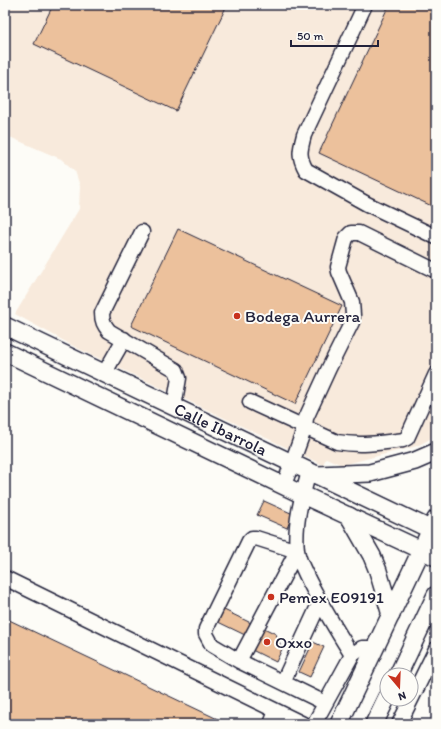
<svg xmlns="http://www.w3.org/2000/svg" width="441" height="729" viewBox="0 0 441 729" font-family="Itim,sans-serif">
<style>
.built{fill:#f8eadc}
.building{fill:#ecc19c;stroke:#22223b}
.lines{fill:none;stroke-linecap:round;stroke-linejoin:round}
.minor-casing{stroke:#22223b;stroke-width:17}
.major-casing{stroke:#22223b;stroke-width:20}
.minor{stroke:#fdfcf7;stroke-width:14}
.major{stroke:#fdfcf7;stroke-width:17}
.poi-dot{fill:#c8321e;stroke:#fdfcf7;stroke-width:1.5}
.labels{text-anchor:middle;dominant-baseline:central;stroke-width:4;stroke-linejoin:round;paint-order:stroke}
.poi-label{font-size:17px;fill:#22223b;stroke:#fdfcf7;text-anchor:start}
.street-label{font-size:17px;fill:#22223b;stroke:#fdfcf7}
</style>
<rect width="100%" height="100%" fill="#fdfcf7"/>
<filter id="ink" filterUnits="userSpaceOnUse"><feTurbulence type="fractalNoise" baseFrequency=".025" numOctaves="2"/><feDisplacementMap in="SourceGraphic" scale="8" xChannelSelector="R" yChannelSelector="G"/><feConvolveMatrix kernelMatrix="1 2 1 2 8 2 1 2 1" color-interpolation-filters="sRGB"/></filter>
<g filter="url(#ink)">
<path class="built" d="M5,5H436V426L430,439L417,446L342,465L326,458L323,465L77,348L15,314L79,209L80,186L75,171L61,159L5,135Z"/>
<path class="building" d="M53,5H227L176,111L34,44Z
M389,5H436V208L319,153Z
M178,229L342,306L295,404L131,326Z
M264,501L293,514L287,528L257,515Z
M222,609L251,623L245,635L216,621Z
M5,618L228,724H5Z
M262,627L276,634L282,649L276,662L252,650Z
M313,642L324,647L310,677L299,672Z"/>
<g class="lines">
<g class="minor-casing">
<path id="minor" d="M365,5L304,135C300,150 298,156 306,170L367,204L436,237
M142,232L102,313C102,321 104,325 109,331L176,370L179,378L174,407
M104,374L124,339
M250,402L337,442C359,446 380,443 403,440L407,438L436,374
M309,472C302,496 294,524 297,550C298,560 305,572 309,581C322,606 337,631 352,655
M284,485L305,427L306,418L329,368L352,322L353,315L352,302L339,272L338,267L346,238L351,233H359L436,271
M5,578L303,724
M239,661L297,551L256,538H252L249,541L206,629V634L212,645L239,661L325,703
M283,682L320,602
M271,724L276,711
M314,724L352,655L362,648H375
M399,724L436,649"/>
</g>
<g class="major-casing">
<g id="major">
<path id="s1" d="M5,326L436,532"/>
<path d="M5,352L303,495L436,557"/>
<path d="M317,475L370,473L415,461L436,452"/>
<path d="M349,516L372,556L378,571L391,615"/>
<path d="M398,675L436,595"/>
<path d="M339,724L436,519"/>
<path d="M374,724L387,697"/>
</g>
</g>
<use href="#minor" class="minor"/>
<use href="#major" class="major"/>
</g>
</g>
<g class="poi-dot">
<circle cx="237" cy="316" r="4"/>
<circle cx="271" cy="597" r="4"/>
<circle cx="267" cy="642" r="4"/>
</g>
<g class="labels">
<g class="poi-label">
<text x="245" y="316">Bodega Aurrera</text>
<text x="279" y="597">Pemex E09191</text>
<text x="275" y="642">Oxxo</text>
</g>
<g class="street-label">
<text stroke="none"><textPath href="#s1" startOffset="239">Calle Ibarrola</textPath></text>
</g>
</g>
<rect width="441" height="729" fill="none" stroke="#fdfcf7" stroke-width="20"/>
<rect x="10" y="10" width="421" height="709" fill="none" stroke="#22223b" stroke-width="1.5" filter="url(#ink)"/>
<g transform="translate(399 687) rotate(161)"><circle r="19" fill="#fdfcf7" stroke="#a5a5ac"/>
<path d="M0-3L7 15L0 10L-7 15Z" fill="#c8321e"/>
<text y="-6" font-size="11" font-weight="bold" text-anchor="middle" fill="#22223b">N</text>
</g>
<path d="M291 40v6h87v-6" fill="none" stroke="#22223b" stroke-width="2"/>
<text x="297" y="40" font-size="12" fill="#22223b" stroke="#fdfcf7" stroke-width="3" paint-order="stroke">50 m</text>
</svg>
